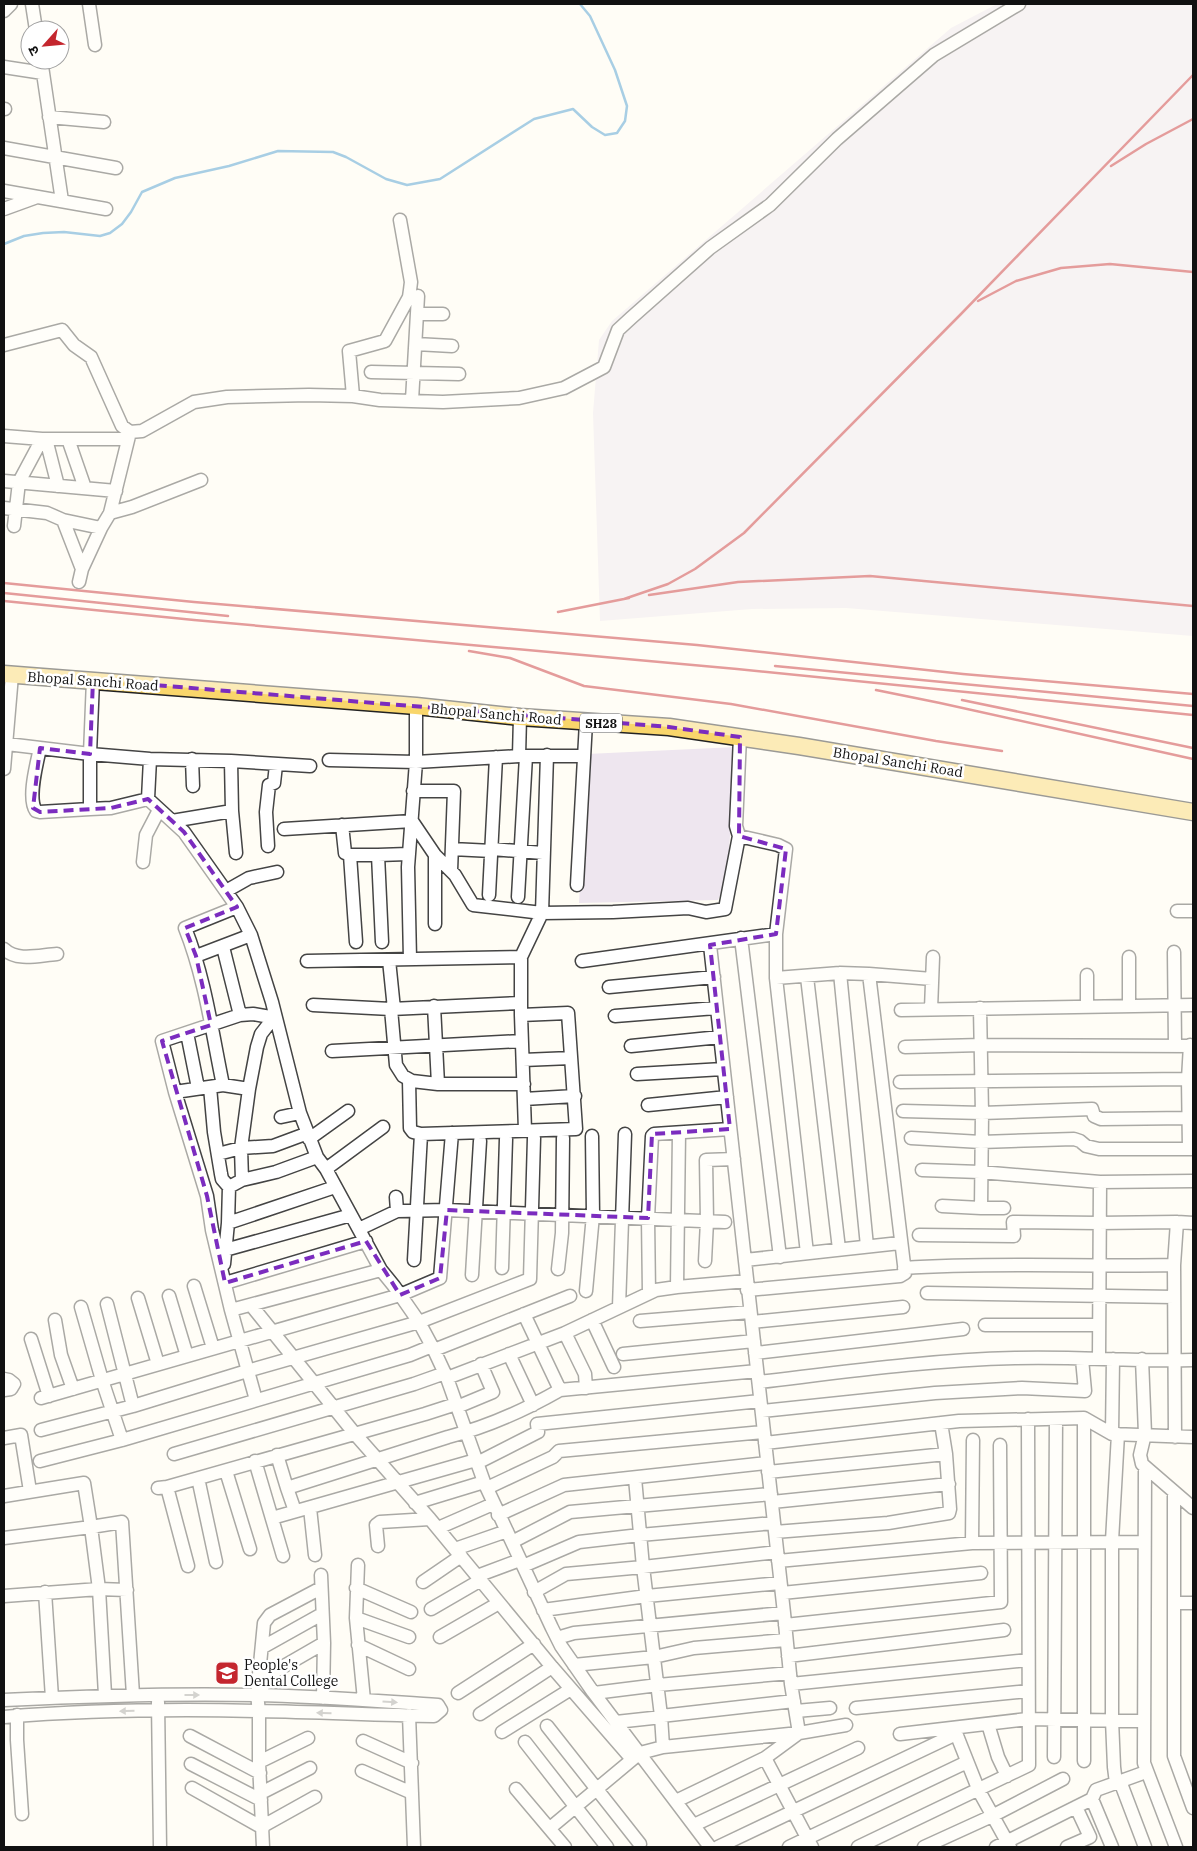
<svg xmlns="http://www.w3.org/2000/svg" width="1197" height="1851" viewBox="0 0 1197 1851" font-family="'IBM Plex Serif','Noto Sans Devanagari',serif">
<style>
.industrial{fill:#eee6ef}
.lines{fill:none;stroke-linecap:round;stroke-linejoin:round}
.stream{stroke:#3f96cf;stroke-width:2.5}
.minor-casing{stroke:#444;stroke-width:15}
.major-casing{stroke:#222;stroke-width:19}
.minor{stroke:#fff;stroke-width:12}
.major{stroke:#f9d66b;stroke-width:16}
.rail{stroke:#c4262e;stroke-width:2.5}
.oneway{fill:#a0a0a0}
.marked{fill:none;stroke:#7b2cbf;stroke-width:4;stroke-dasharray:10 6;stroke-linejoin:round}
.labels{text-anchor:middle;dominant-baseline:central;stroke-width:5;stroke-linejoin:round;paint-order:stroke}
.shield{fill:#fff;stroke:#585858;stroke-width:1}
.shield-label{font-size:12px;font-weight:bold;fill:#111}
.street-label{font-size:14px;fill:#111;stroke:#fff}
.poi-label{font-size:14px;fill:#111;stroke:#fff;text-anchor:start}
</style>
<rect width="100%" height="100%" fill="#fffdf5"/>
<path class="industrial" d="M997,4H1193V636L846,608L752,609L600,621L593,413L599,340L612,321L951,28Z
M736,747L727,880L718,900L579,903L587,754Z"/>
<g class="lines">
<path class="stream" d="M4,244L24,236L43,233L64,232L100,236L110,233L122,224L131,212L142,192L175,178L229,166L278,151L333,152L346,157L386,179L407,185L440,179L534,119L573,109L592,127L605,135L617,133L625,121L627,106L615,70L590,16L580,4"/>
<g class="minor-casing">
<path id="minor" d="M32,4L36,30
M89,4L95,45
M4,11L11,4
M4,67L43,73L41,60
M43,73L62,201
M4,109H5
M49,117L104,122
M4,148L116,168
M4,191L106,209
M4,209L37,197
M417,314H443
M416,344L452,346
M4,345L62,330L74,345L91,357L122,426L130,432L142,431L194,402L227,397L309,395L353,396L380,400L443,402L519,398L564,388L604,367L618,330L631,318L710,248L770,205L837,139L934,55L1019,4
M371,372L459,374
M353,396L349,351L385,341L409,297L410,290L411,282L400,220
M412,400L418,296
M4,436L42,439H128
M46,439L58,486
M68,439L85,488
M4,481L116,491
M4,508L47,513L63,520L101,528
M110,513L132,507L201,480
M63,520L82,569
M14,526L19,482L42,439
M79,582L82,569L101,528L110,513L130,432
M93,680L90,754V809L111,808L148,799
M740,737L736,826L739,836L778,845L786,849L776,934V978L840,973L869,974L905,1273L900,1276L747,1290
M7,744L90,754L150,759L231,761L310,766
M40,748C37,763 27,798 36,811L40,812L90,809
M519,756L520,717
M150,759L148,799L184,832L237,907L251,935L272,1002L300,1113L317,1157L326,1169L381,1270L394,1286L419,1322L434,1350L447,1378L484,1482L552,1628L561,1646L593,1692L710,1847
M192,759L193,786
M329,760L416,762L519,756H584
M231,761L232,811L236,853
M4,769L12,675
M413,791H454L451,871
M172,821L232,811
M342,825L345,853L350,855
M284,829L412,821L435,855V924
M268,846L266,812L269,785L274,783L276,765
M452,849L492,851
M492,849L543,853
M435,855L455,875L473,905L542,913L613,912L688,908L706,912L725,909L739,836
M143,862L146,835L159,810
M577,885L586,722
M226,891L249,878L277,872
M489,895L496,757
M518,897L526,756
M1177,911H1193
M741,938L780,1257
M356,942L350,855H378
M382,942L378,855L408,854
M223,947L240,1015L253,1014L276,1018
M4,949C17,962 40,955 57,954
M1174,952L1175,1045
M196,956L251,935
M410,959L408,867L416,762V706
M389,960L394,1009
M307,961L521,957
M582,961L776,934
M840,973L867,1246
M869,974L932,979
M1087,975V1006
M807,977L839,1249
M776,978L807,1253
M609,987L714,977
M313,1005L391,1009L521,1003
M434,1006L438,1084
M1129,1006V957
M980,1008L982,1113L981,1208H1004
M391,1009L396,1065L403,1076L412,1081L438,1084H524
M931,1009L933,957
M901,1010L1193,1005
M240,1015L162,1041L175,1092L207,1196L212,1230L231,1310L256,1400
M615,1016L716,1008
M187,1033L198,1088
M631,1046L720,1037
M905,1047L981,1045L1193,1046
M332,1051L521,1041
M523,1060L571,1058
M637,1074L723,1069
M409,1080L410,1128L413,1132L421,1134L576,1129L568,1013L521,1015
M900,1082L1188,1079
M223,1085C212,1032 205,978 185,928L237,907
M210,1087L214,1132L221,1174L222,1179L229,1187
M175,1092L223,1085L249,1089
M524,1099L575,1096
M648,1105L727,1097
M903,1111L982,1113L1092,1109L1094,1116L1101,1119L1189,1118
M281,1117L300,1113
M525,1130L521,1015V957L542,913L547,755
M911,1138L981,1142L1074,1139L1080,1141L1086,1146L1099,1149H1193
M309,1139L348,1111
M1189,1149L1188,1079L1190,1045
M218,1154L241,1148L273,1146L308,1133
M326,1169L383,1127
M922,1170L980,1172L1100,1182L1193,1181
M242,1180L276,1172L317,1157
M396,1197L397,1211
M942,1206L981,1208
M228,1223L335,1187
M359,1229L397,1211L447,1210L725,1222
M919,1235L1014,1236L1013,1222L1098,1223L1177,1222L1193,1223
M225,1250L351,1215
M414,1260L421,1134
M745,1260L900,1243
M705,1261L707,1221L706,1160L734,1159
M224,1264L228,1223L229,1187L242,1180L241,1148L249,1089L257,1047L261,1034L268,1025L276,1018
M502,1268L506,1139
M904,1268C994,1262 1084,1267 1174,1265
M558,1269L562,1233L563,1138
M472,1275L480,1141
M225,1283L366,1241
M194,1286L213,1348
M677,1287L679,1133
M586,1291L593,1215L592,1136
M649,1293L648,1218L652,1136L654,1134L730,1129
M927,1293L1174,1297
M169,1296L187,1356
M138,1298L158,1364
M107,1304L133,1406
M251,1305L355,1434L430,1519L552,1667L631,1758
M81,1307L102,1380L122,1440
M619,1307L625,1134
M231,1310L381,1270
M524,1314L560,1390
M55,1320L61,1355L73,1389
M592,1320L614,1367
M640,1321L750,1312
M752,1322L903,1307
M985,1325H1099
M565,1333L585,1374L586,1388
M31,1339L49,1396
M434,1350L570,1296
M755,1353L963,1329
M509,1354L533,1405
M623,1354L754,1341
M1099,1359L1100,1182
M1142,1359L1145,1434L1140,1455L1142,1464L1193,1508
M447,1378L565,1333L656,1290L677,1287L747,1281
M4,1379L9,1380L14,1384L11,1389L4,1390
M759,1382C844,1372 929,1360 1015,1358C1074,1356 1134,1362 1193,1360
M41,1398L400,1295L440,1278L452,1133
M457,1407L493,1392L481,1364
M762,1411L935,1393L1022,1388L1085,1391L1082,1359
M41,1430L133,1406L247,1371L419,1322L530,1279L534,1138
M1112,1434L1113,1359
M1175,1437L1174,1265L1177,1222
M4,1438L21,1435L30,1491
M765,1443L959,1421L1084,1418L1112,1434L1193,1437
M174,1454L414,1384L445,1373
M277,1455L287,1488
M40,1461L122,1440L410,1355L432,1346
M255,1461L283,1556
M477,1463L538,1432L537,1424L760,1401
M1145,1468L1144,1763L1176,1847
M226,1471L250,1549
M768,1472L946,1454
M198,1478L216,1562
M635,1478L643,1567L661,1716L663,1747
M167,1487L188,1566
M158,1488L167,1487L425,1414L456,1404
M487,1488L553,1457L559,1451L763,1432
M1174,1492V1756L1193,1808
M4,1496L84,1483L91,1527L4,1538
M772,1502L949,1484
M415,1503L484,1482
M310,1508L315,1555
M295,1511L287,1488L448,1437C487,1427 525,1410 560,1390L757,1371
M498,1515L564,1485L767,1463
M272,1518L476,1460
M438,1528L493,1504
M775,1532L888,1523L949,1513L950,1509L946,1454L941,1423
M512,1542L570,1512L771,1494
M972,1543L973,1440
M378,1546L376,1525L380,1522L430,1519
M455,1549L507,1531
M778,1561L972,1543L1144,1542
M358,1565L356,1618L364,1700
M523,1566L579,1542L640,1535L774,1523
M321,1575L324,1643L323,1698
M477,1576L520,1560
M423,1582L461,1556
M356,1588L411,1612
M45,1592L52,1698
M534,1592L566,1574L643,1567L777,1552
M782,1593L981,1573
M4,1596L99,1589L127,1590
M1174,1603H1193
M431,1609L481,1580
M543,1610L647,1596L780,1583
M356,1618L409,1637
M785,1625L1001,1602L1000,1445
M440,1637L499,1603
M557,1638L574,1633L784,1613
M358,1645L409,1669
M263,1647L322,1614
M788,1656L1004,1630
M574,1665L654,1657L694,1648L786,1640
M791,1684L1028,1660
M258,1693L272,1673L324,1643
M458,1693L534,1644
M594,1693L658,1685L790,1673
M105,1695L99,1589L91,1527L122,1522L133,1695
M4,1700C88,1696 171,1693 255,1695C316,1696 377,1701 438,1705L441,1710L434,1716C376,1715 318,1712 259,1711C174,1709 89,1710 4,1717
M158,1702L160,1847
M856,1708L1028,1691
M796,1711L830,1708
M480,1714L552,1667
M17,1715V1740L22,1814
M409,1715L414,1847
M661,1716L794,1701
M616,1722L662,1717
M988,1724L998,1757L1007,1776
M547,1726L640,1844
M954,1728L979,1791L1010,1847
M502,1732L571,1689
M900,1734L1028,1719L1144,1721
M190,1736L260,1773
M363,1741L412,1763
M525,1742L607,1847
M1054,1757L1056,1419
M765,1758L812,1847
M1084,1761V1418
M259,1762L308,1738
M191,1764L261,1800
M362,1771L412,1793
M1120,1781L1145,1847
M1116,1783L1114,1767L1112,1720V1541L1118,1434
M192,1788L263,1828
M516,1789L565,1847
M261,1793L310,1768
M1092,1799L1112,1847
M676,1801L765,1758L799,1733L791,1684L784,1613L710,945
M694,1825L858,1748
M263,1826L315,1797
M550,1828L640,1753L663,1747L799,1733L846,1725
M263,1847L259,1762V1711L257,1695L264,1623L270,1615L321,1588
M718,1847L956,1734
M789,1847L967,1762
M858,1847L1029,1765L1028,1419
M924,1847L992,1816L1063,1779
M996,1847L1092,1799L1096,1790L1146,1772
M1067,1847L1090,1837L1076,1807"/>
</g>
<g class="major-casing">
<path id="major" d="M4,674L416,706L520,717L669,727L799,746L1193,812"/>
</g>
<use href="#minor" class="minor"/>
<use href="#major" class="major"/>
<path class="rail" d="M1111,166L1146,144L1193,119
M978,301L1016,281L1061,268L1110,264L1193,272
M4,583L194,602L697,645L963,674L1193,694
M4,593L228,616
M649,595L738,582L870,576L1193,606
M624,599L668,584L695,569L744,533L961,314L1193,75
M4,601L194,620L737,669L1193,715
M558,612L629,598
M469,651L510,658L584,686L731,704L936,741L1002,751
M775,666L1193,706
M876,690L940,703L1193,759
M962,700L1193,748"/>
</g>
<defs><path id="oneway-solid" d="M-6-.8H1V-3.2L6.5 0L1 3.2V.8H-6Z" transform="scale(1.25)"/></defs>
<g class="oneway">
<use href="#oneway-solid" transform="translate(192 1695)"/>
<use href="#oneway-solid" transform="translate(390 1702) rotate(4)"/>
<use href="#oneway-solid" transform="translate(127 1711) rotate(179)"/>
<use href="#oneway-solid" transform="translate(324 1713) rotate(-178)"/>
</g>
<path d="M0 0H1197V1851H0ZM93,680L669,727L740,737L739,836L786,849L776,934L710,945L730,1129L652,1134L648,1218L447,1210L440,1278L400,1295L366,1241L225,1283L207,1196L162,1041L211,1025L196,956L185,928L237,907L184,832L148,799L111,808L40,812L33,808L40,748L90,754Z" fill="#fffdf5" fill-opacity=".55" fill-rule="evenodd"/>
<path class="marked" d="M93,680L669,727L740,737L739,836L786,849L776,934L710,945L730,1129L652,1134L648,1218L447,1210L440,1278L400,1295L366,1241L225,1283L207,1196L162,1041L211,1025L196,956L185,928L237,907L184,832L148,799L111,808L40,812L33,808L40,748L90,754Z"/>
<defs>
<g id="university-square" transform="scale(1.25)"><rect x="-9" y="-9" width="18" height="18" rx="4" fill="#c4262e" stroke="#fff"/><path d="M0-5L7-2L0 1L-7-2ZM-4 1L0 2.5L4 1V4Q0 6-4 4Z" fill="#fff"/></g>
</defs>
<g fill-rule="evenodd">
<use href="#university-square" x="227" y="1673"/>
</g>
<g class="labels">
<rect class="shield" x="580" y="713.5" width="42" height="19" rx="4"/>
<g class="shield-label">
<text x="601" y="723">SH28</text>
</g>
<g class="street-label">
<text transform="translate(93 681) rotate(4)">Bhopal Sanchi Road</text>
<text transform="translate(496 714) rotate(5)">Bhopal Sanchi Road</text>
<text transform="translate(898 762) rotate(9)">Bhopal Sanchi Road</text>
</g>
<g class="poi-label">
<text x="244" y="1665">People's<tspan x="244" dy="16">Dental College</tspan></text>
</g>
</g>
<rect width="1197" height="1851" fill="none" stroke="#111111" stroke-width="10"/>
<g transform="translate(45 45) rotate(243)"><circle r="24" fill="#ffffff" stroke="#a0a0a0"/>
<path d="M0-4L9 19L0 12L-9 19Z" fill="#c4262e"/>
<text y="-8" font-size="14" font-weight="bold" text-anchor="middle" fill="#111111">उ</text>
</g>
</svg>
